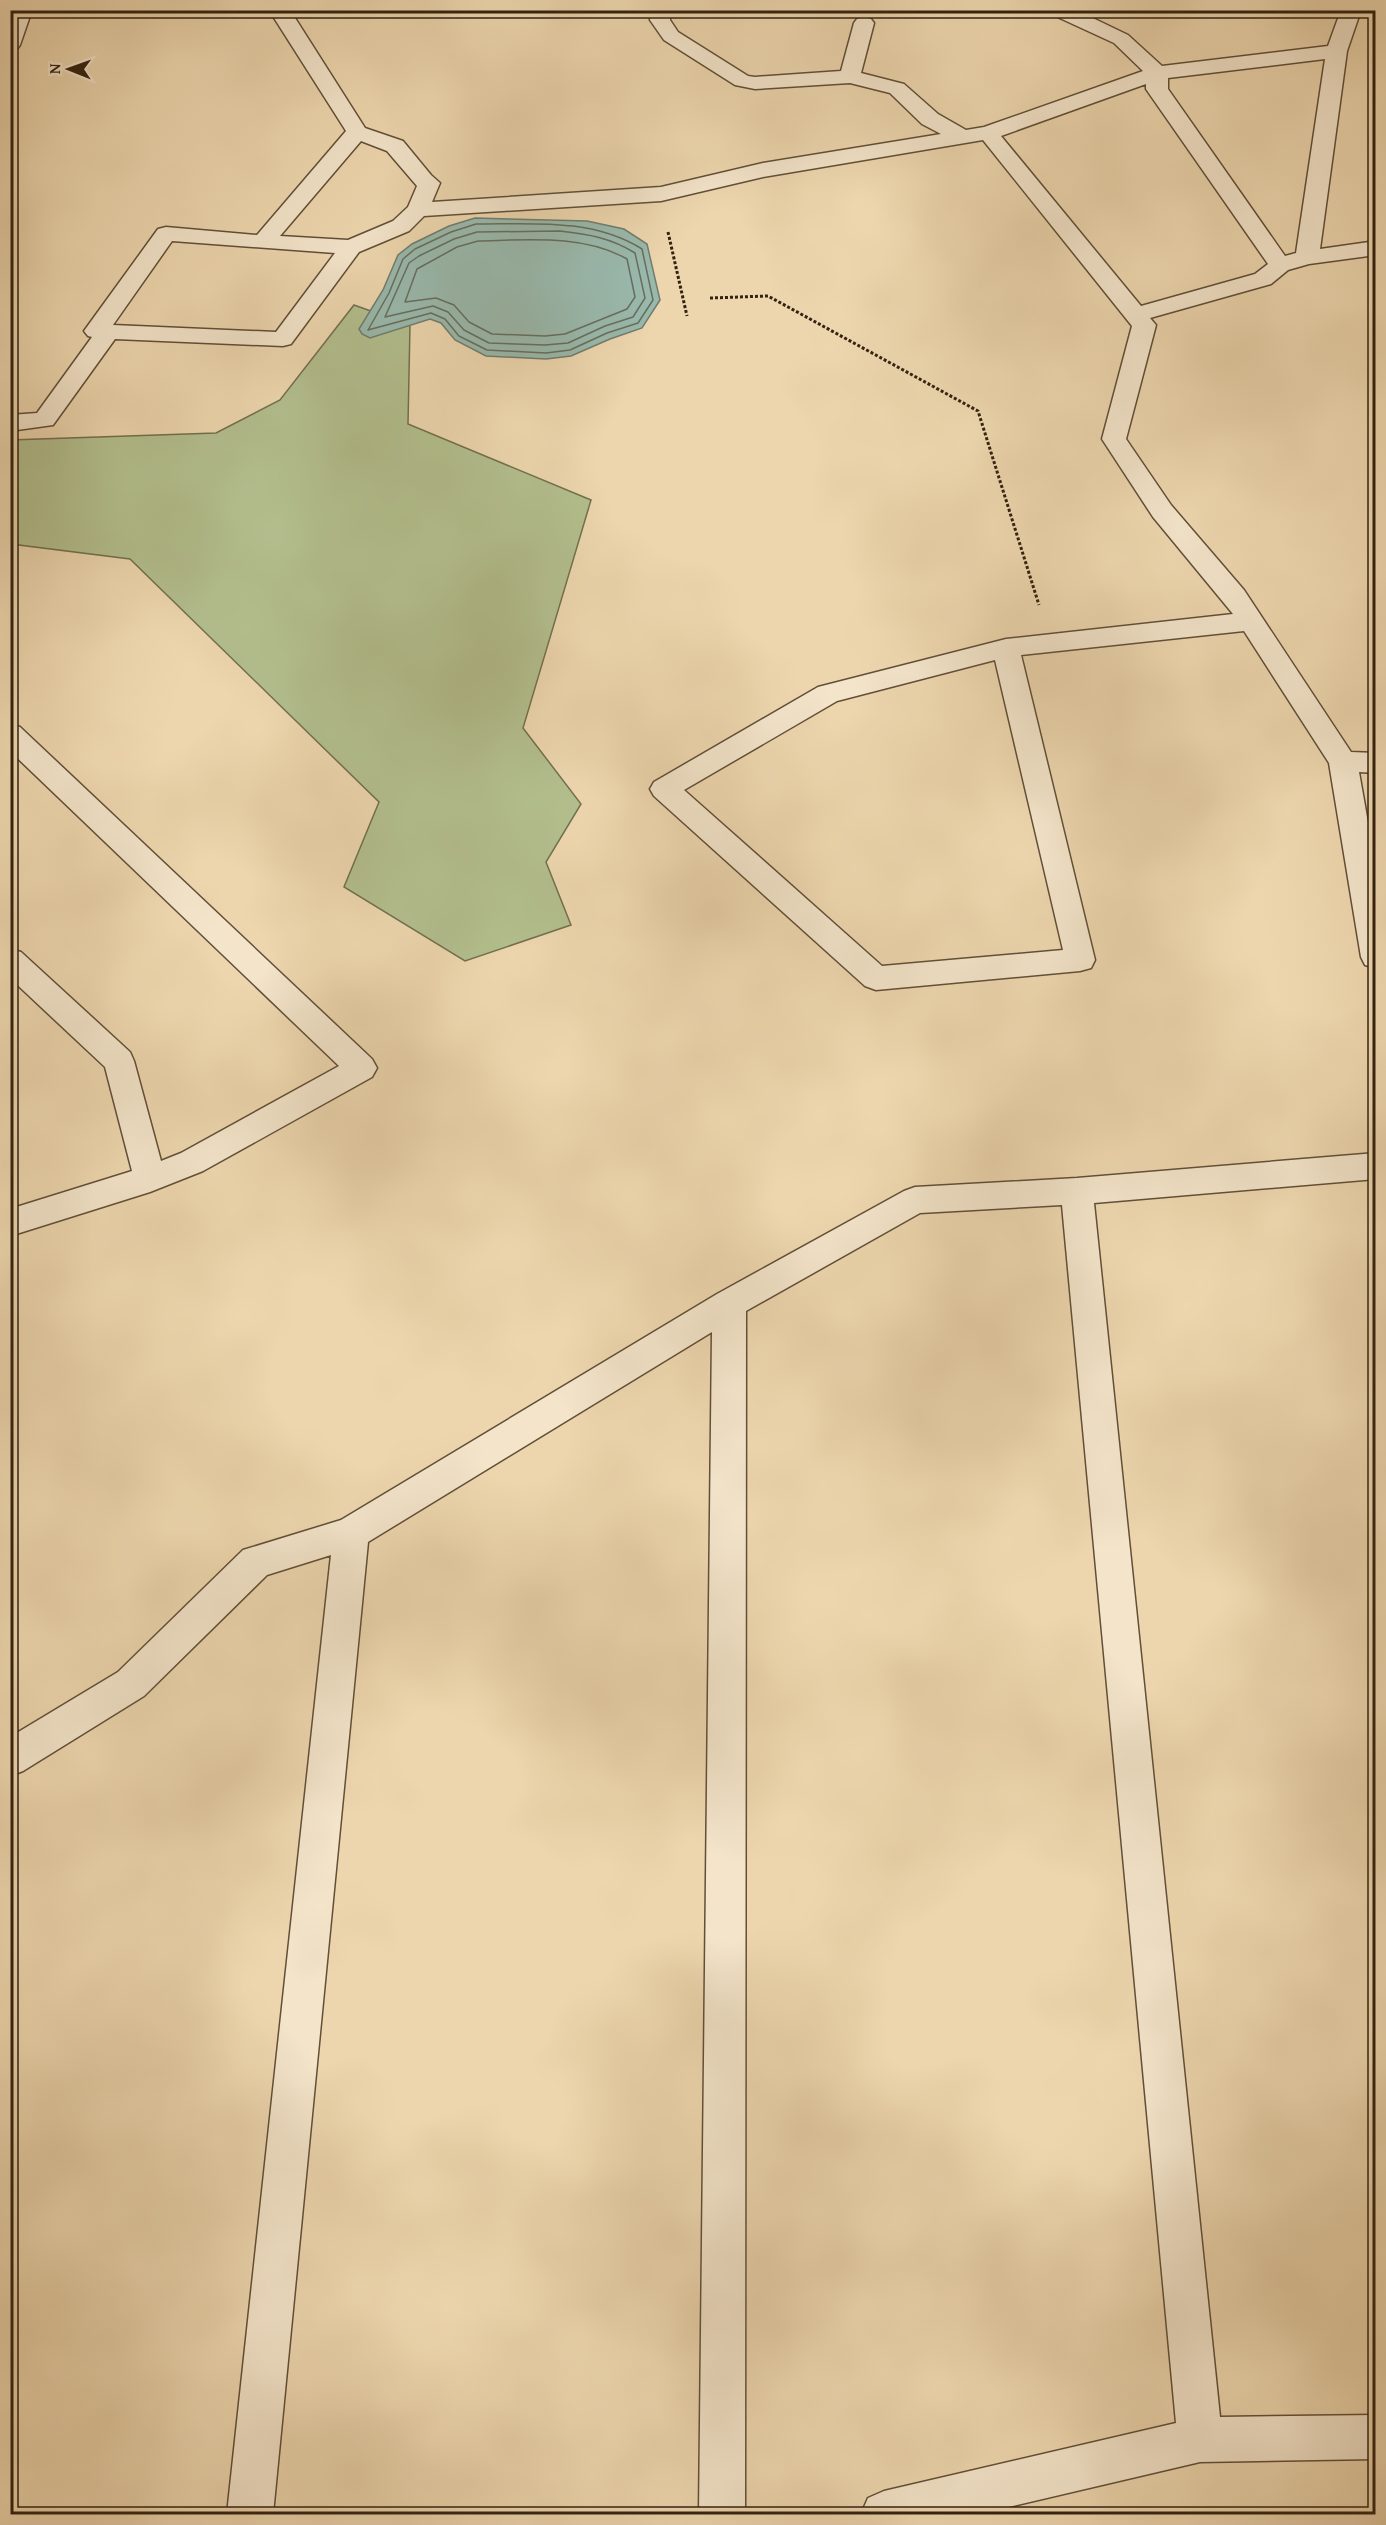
<svg xmlns="http://www.w3.org/2000/svg" width="1386" height="2525" viewBox="0 0 1386 2525" font-family="'Gentium Book Plus',serif">
<style>
.green{fill:#b3bf8e;stroke:#72704f;stroke-width:1.5}
.water{fill:#99b9ad;stroke:#707d6e;stroke-width:1.5}
.lines{fill:none;stroke-linecap:round;stroke-linejoin:round}
.shore{stroke:#666e5e;stroke-width:1.5}
.minor-casing{stroke:#614f38;stroke-width:3}
.path{stroke:#322210;stroke-width:3;stroke-dasharray:3 2;stroke-linecap:butt}
.minor{fill:#f3e4ca;fill-rule:evenodd}
</style>
<rect width="100%" height="100%" fill="#edd6ae"/>
<filter id="stains"><feTurbulence type="fractalNoise" baseFrequency=".00333" numOctaves="4"/><feColorMatrix values="0 0 0 0 .2 0 0 0 0 .09 0 0 0 0 .02 0 0 0 .5 -.17"/></filter>
<radialGradient id="worn" r=".72"><stop offset=".6" stop-color="#630" stop-opacity="0"/><stop offset="1" stop-color="#630" stop-opacity=".3"/></radialGradient>
<path class="green" d="M354,305L410,325L408,424L591,500L523,728L581,804L546,862L571,925L465,961L344,887L379,802L130,559L11,544L10,440L216,433L280,400Z"/>
<path class="water" d="M475,218L587,221L624,229L647,244L660,300L642,328L610,339L571,356L546,359L486,356L455,340L441,323L430,319L370,338L362,334L359,329L383,290L398,255L412,244L449,226Z"/>
<g class="lines">
<path class="shore" d="M476,224C533,224 592,218 642,249L653,300L638,323L607,333L570,350L546,353L487,350L459,336L445,319L431,313L368,330L389,293L403,259L415,249L451,232Z
M560,231C588,234 611,238 635,253L645,298L633,317L605,326L568,343L545,345L489,343L464,330L448,312L433,306L385,317L409,263L419,256L454,239L477,232Z
M478,241C527,240 583,234 627,259L635,297L627,309L565,334L545,336L492,334L469,322L454,305L436,298L405,302L417,269L457,247Z"/>
<g class="minor-casing">
<path id="minor" d="M12,10H32L20,45L17,49L10,51Z
M269,10H290L365,128L403,141L431,175L440,183L432,202L661,187L763,163L941,134L922,124L890,93L850,83L755,89L735,85L664,40L650,20V10H670V20L678,32L748,76L755,77L841,71L854,23L857,19L864,17L871,19L874,23L861,73L904,84L938,114L966,130L984,127L1143,71L1114,43L1051,14L1048,10H1076L1128,35L1162,66L1328,46L1341,10H1361L1347,51L1320,249L1376,241V255L1309,264L1288,270L1271,284L1150,318L1156,325L1126,439L1171,505L1244,590L1351,752L1376,753V773L1359,772L1376,868V968L1365,965L1361,957L1329,763L1244,631L1021,655L1095,960L1091,968L1080,971L876,990L865,986L654,796L650,789L654,782L818,687L1006,639L1233,614L1153,517L1102,439L1132,326L983,140L763,177L661,201L424,216L409,231L359,252L291,344L283,346L115,339L53,425L10,431V415L37,413L92,337L88,336L84,331L158,229L166,227L257,235L346,131ZM1325,59L1296,253L1285,256L1168,89V78ZM1146,84V89L1268,264L1255,274L1141,306L1001,136ZM361,141L387,151L417,186L408,207L393,221L348,240L280,236ZM172,241L335,253L276,332L113,325ZM995,660L1063,950L882,966L684,790L837,701Z
M10,724L20,727L372,1059L377,1068L372,1077L203,1171L150,1192L10,1236V1209L132,1171L105,1067L10,978V949L21,952L130,1052L134,1061L161,1161L181,1153L339,1066L10,751Z
M1376,1153V1179L1094,1203L1220,2417L1376,2415V2459L1200,2462L979,2514H861L868,2498L884,2491L1176,2423L1062,1205L920,1213L746,1311L745,2514H699L712,1332L368,1542L273,2514H227L331,1555L267,1575L144,1696L23,1771L10,1776V1737L118,1672L243,1550L341,1520L717,1294L904,1191L915,1187L1077,1178Z"/>
</g>
<path class="path" d="M668,232L687,316
M710,298L768,296L978,411L1039,605"/>
<use href="#minor" class="minor"/>
</g>
<rect width="1386" height="2525" fill="none" stroke="#edd6ae" stroke-width="36"/>
<rect x="12" y="12" width="1362" height="2501" fill="none" stroke="#322210" stroke-width="3"/>
<rect x="18" y="18" width="1350" height="2489" fill="none" stroke="#322210" stroke-width="1.5"/>
<g transform="translate(69 69) rotate(271)" stroke="#f3e4ca" stroke-width="4.5" paint-order="stroke">
<path d="M0-4.5L10 22L0 15L-10 22Z" fill="#322210"/>
<text y="-9" font-size="16" font-weight="bold" text-anchor="middle" fill="#322210">N</text>
</g>
<rect width="100%" height="100%" filter="url(#stains)"/>
<rect width="100%" height="100%" fill="url(#worn)"/>
</svg>
